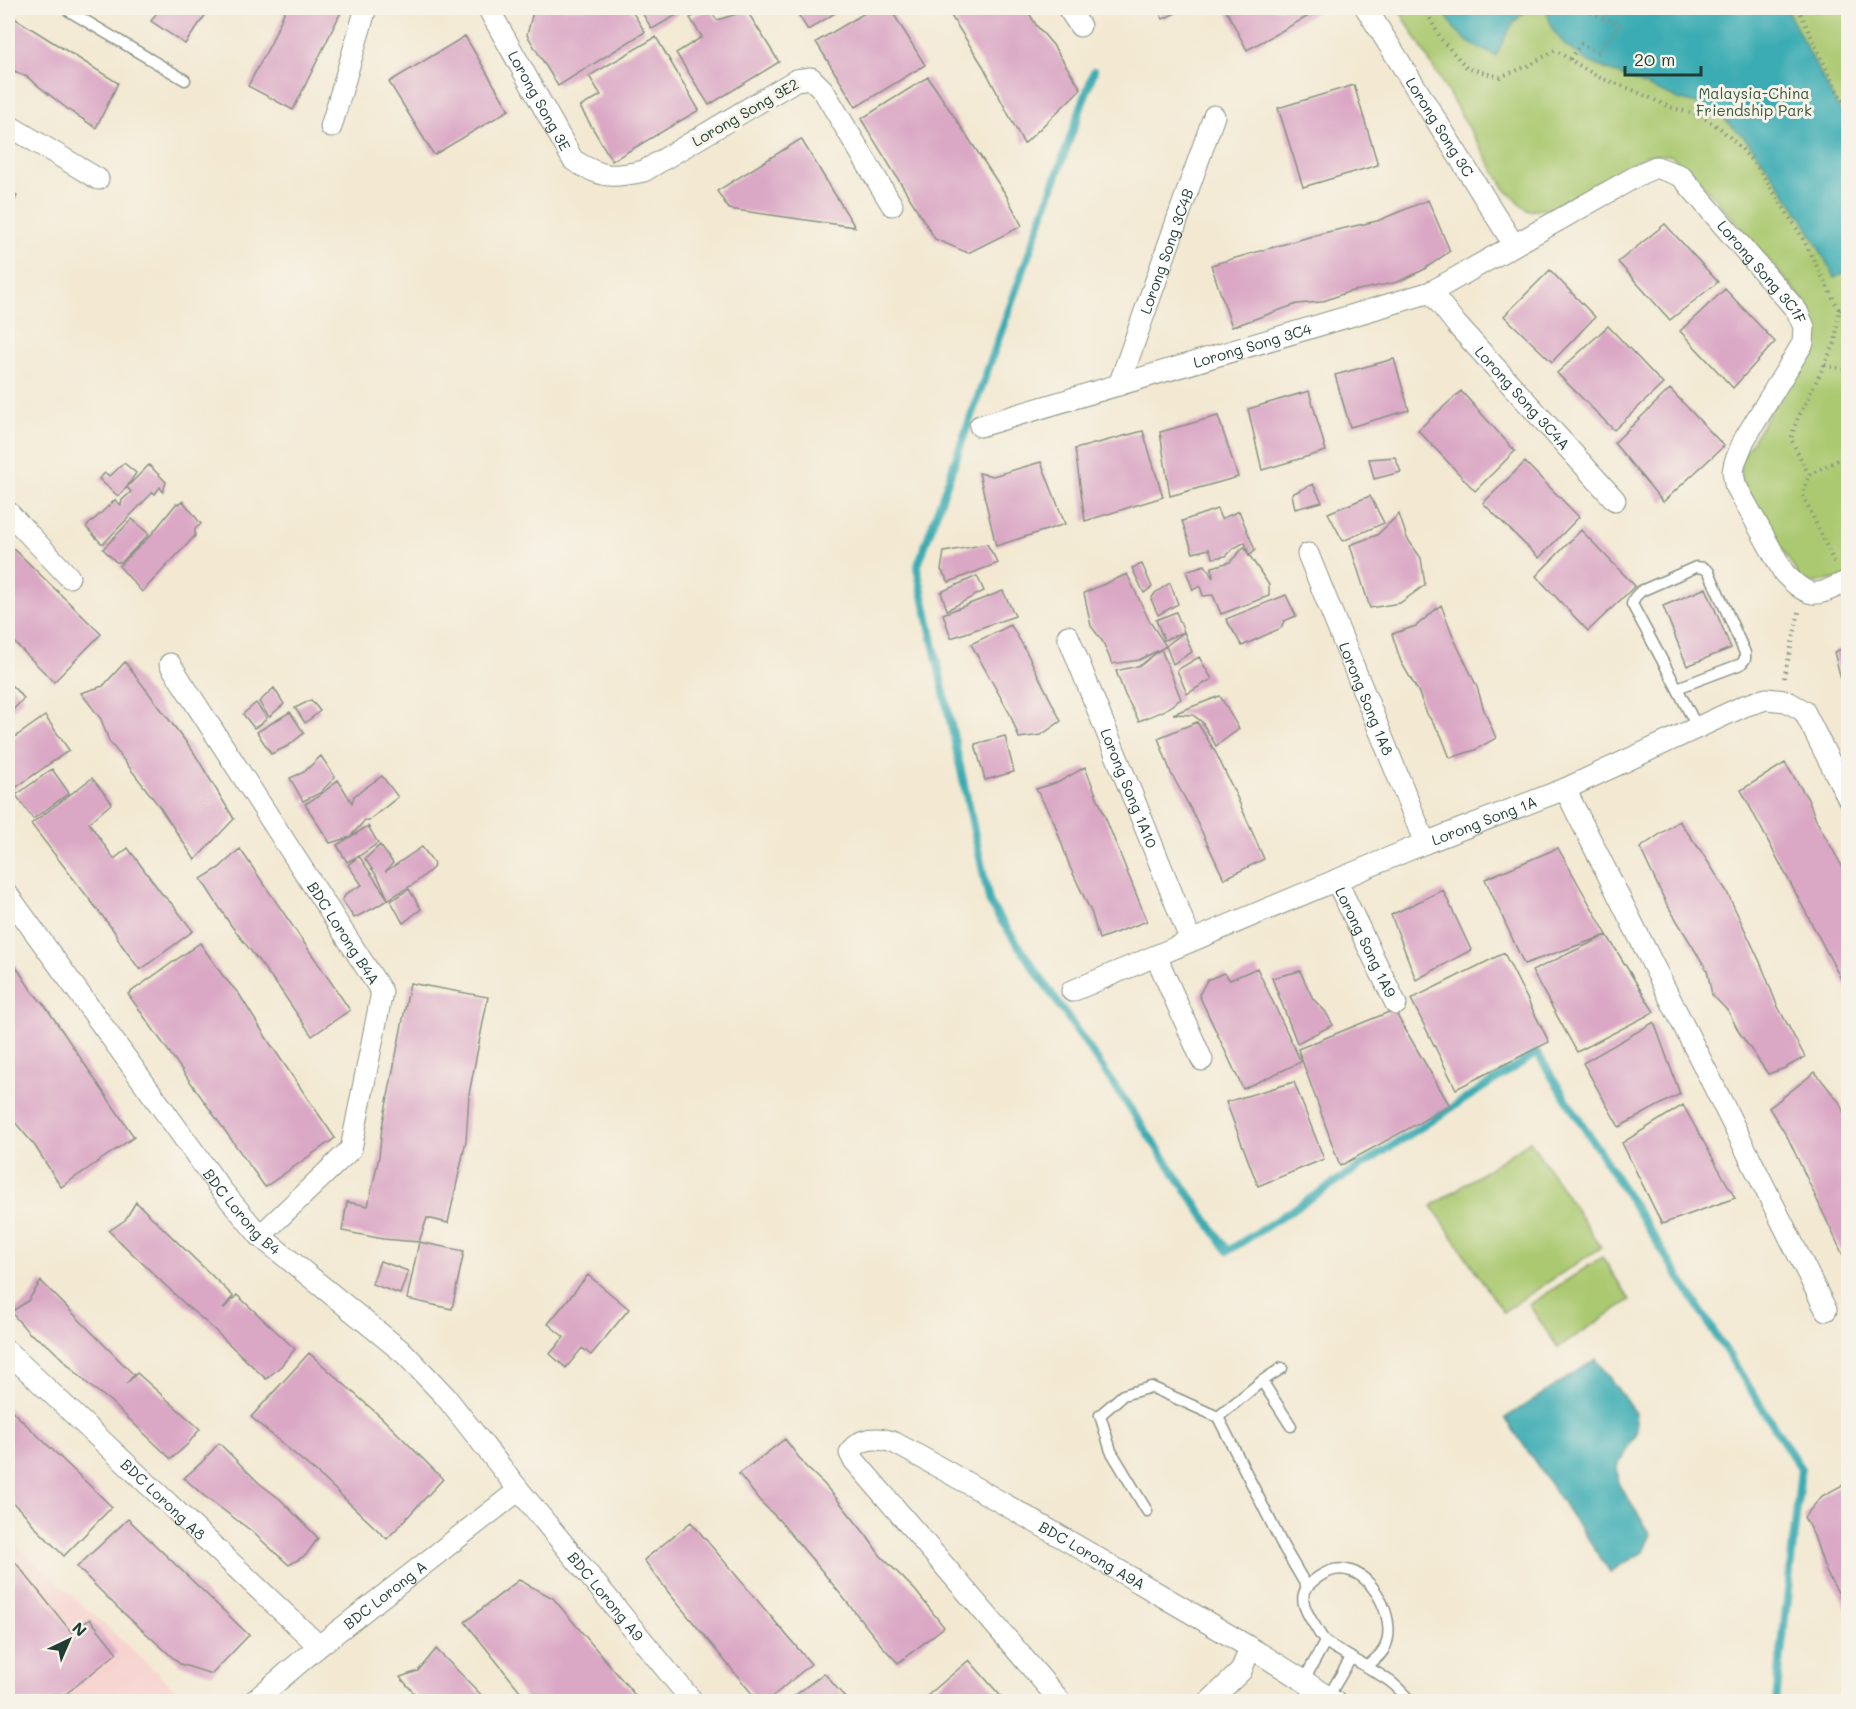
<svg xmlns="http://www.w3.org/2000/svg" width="1856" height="1709" viewBox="0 0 1856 1709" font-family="Mali,sans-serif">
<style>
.built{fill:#f7d0ce}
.green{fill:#abc971;stroke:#658352;stroke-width:1.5}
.water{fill:#3aacb3;stroke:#2c7474;stroke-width:1.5}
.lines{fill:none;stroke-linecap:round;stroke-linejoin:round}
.stream{stroke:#3aacb3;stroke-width:8}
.building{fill:#daa7c5}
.service-casing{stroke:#899384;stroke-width:13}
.minor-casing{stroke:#899384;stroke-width:23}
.path{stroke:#899384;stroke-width:4;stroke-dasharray:1.5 4.5;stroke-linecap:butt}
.service{stroke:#fff;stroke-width:10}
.minor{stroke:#fff;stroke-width:21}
.labels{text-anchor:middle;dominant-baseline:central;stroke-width:6;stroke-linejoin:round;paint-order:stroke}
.park-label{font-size:15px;fill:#3b5940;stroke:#f7f3e8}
.street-label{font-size:15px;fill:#1f3d34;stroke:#f7f3e8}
</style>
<rect width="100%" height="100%" fill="#f7f3e8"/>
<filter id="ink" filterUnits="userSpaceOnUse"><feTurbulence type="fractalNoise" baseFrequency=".0167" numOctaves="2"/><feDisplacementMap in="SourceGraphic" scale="12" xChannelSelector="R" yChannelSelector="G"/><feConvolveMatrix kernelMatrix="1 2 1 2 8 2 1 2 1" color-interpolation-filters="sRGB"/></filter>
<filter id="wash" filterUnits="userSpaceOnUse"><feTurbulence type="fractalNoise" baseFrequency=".008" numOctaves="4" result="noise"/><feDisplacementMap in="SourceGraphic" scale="24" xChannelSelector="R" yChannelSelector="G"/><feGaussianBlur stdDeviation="1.35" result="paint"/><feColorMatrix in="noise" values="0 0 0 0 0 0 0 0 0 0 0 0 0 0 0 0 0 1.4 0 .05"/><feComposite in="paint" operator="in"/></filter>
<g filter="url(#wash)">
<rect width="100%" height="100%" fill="#f3e9d3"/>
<path class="built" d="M8,1537L188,1701H8Z"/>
<path class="green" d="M1398,8H1848V577L1804,585L1742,483L1739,463L1806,352L1815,330L1803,300L1692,172L1670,155H1648L1553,208L1528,211L1505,189Z
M1530,1141L1601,1247L1503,1312L1432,1206Z
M1602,1257L1630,1300L1558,1348L1529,1305Z"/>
<path class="water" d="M1442,8H1531C1512,18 1505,37 1496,56L1469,43L1454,28Z
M1543,8H1786L1836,104L1848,123V270L1835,278L1803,219L1761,158L1744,137L1724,119L1704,106L1678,99L1589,62L1565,45L1553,30L1546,10Z
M1596,1359L1635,1413L1637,1431L1617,1467L1619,1485L1651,1534L1643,1552L1610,1572L1505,1418Z"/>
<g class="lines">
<path class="stream" d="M1094,71L917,568L990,904L1228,1251L1537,1053L1801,1469L1776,1702"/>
</g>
<g id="blocks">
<path class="building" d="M160,8H205L209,10L185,44L151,21Z
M286,8H343L293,110L248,86L271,43Z
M534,8H630L645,32L558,86L527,35Z
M639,8H689L652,29Z
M709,8L717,20L747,11L779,62L709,105L676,53L702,37L690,18Z
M794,8H843L808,30Z
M873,8H890L925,65L856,107L816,42Z
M946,8H1026L1036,25L1053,45L1081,89L1024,144L983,66Z
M1157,8H1181L1182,10L1163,19Z
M1225,8H1323L1247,50Z
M8,14L118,83L96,128L70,111L27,77L8,68Z
M465,36L509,110L434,155L389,82Z
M656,37L699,110L612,161L580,107L601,95L589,76Z
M928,77L1006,195L1022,226L968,253L935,239L861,119Z
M1354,85L1378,165L1303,187L1278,108Z
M801,139L855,227L729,209L717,191Z
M8,189L17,196L8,211Z
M1428,200L1450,251L1423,270L1398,282L1348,292L1321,302L1297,304L1232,327L1211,265L1323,233L1377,221Z
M1665,224L1718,282L1670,320L1618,262Z
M1550,270L1595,317L1552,362L1504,316Z
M1725,289L1775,342L1733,388L1680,331Z
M1608,326L1663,384L1614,430L1557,373Z
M1394,359L1409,410L1350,427L1335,375Z
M1670,389L1724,446L1663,502L1614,443Z
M1309,391L1326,451L1262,470L1248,409Z
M1461,391L1515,451L1475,491L1418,430Z
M1218,416L1238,477L1170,496L1160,432Z
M1143,431L1163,497L1085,521L1075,449Z
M1395,457L1401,472L1374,479L1369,459Z
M1041,462L1065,524L996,546L979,473L993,476Z
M1525,462L1579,517L1539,558L1483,503Z
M124,463L136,473L127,487L118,496L99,479L105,473L110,476Z
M149,465L166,482L163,492L160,487L155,494L153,492L104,543H101L86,527L115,500L121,505L122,500L131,492L127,487Z
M1313,484L1322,502L1295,509L1292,494Z
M1370,496L1384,523L1343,541L1328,513Z
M183,501L201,524L195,529V536L142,592L119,566L151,535L176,504H179Z
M1217,509L1221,519L1239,511L1255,550L1249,556L1245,542L1234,548L1226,556L1213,558L1209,549L1193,553L1182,521Z
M1399,514L1407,538L1421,558L1425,585L1400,603L1370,608L1350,545L1377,535Z
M132,519L149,534L122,562H116L103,549Z
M1581,530L1635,586L1588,631L1536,576Z
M8,543L101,634L54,682L8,636Z
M987,544L998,563L949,582L941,570L944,552Z
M1244,547L1269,585V596L1221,614L1213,595L1203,596L1200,586L1193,590L1186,571L1205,565L1213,578L1212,567L1230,562Z
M1142,564L1152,587L1144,593L1132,568Z
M1127,574L1150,622L1166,646L1161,649L1181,699L1163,711L1139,721L1125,695L1116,671L1141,665L1161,649L1139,660L1112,664L1103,642L1091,626L1084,593Z
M977,576L984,591L947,610L941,592Z
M1170,583L1178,604L1158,615L1151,599L1155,593Z
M1706,588L1731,648L1687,666L1663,606Z
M1003,591L1015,616L951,638L943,614Z
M1286,595L1296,616L1284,621L1281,628L1242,646L1226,619Z
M1441,605L1455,641L1477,687L1484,710L1496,738L1475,750L1450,758L1441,735L1427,714L1418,691L1401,662L1392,634L1416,626Z
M1176,612L1192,652L1173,664L1166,646L1184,632L1164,640L1156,620Z
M1011,625L1026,651L1061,721L1041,735L1019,738L1010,714L971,644Z
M1848,646V692L1841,679L1834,652Z
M1199,657L1212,679L1187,694L1177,670Z
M125,662L193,751L234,819L195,860L159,806L109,741L101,719L81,693L103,686Z
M8,682L24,698L8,715Z
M274,688L284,704L269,717L259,702Z
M1220,696L1239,729L1216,746L1202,722L1193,715L1173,714Z
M311,700L320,711L305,723L295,708Z
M256,703L267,718L261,724L254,728L243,714Z
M290,712L304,733L288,746L271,754L257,732Z
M45,716L69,750L8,793V742Z
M1197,722L1216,753L1236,795L1264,859L1224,879L1194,815L1171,773L1158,738Z
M1005,736L1014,772L985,780L975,744Z
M321,756L335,777L320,793L303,801L290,778L304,772Z
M1785,763L1808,799L1816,820L1848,877V992L1741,790Z
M1085,767L1147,921L1099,939L1092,914L1070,867L1054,822L1036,789L1059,782Z
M52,769L69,793L33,819L16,795Z
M382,776L398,797L369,820H365L350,837L330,843L305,804L319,796L338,780L352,803L354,796Z
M92,778L112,803L89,823L101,840L114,859L128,848L162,894L173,905L193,931L140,970L121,944L114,931L31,824Z
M1679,821L1701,851L1726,890L1761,964L1777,1005L1805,1057L1785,1068L1768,1074L1739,1032L1728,1011L1712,995L1707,970L1666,903L1640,848Z
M368,826L378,843L359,856L347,862L337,845Z
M380,845L393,863L385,872L422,847L434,863L433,868L414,884L374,908L354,918L342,900L347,893L362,885L348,865L359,856L388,899L379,879L365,859Z
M1558,848L1607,935L1524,964L1485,879Z
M240,849L350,1010L312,1036L278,986L230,924L201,879L219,868Z
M409,889L421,909L403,923L391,901Z
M1443,890L1471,950L1416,980L1391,915Z
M1607,935L1654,1012L1577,1052L1532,971Z
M200,943L223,976L239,994L269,1042L335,1138L265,1187L128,994Z
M1504,953L1549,1042L1456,1089L1411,999Z
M8,954L31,990L46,1007L134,1137L61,1187L35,1146L8,1114Z
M1257,968L1301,1062L1243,1089L1199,995L1207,980L1224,973L1230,980Z
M1300,971L1313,999L1325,1011L1333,1025L1297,1043L1272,978Z
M410,983L488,997L469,1094L466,1141L448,1223L427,1218L419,1242L383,1239L342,1231L347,1202L368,1206L379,1157L382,1127Z
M1394,1010L1450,1106L1340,1166L1298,1049Z
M1654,1022L1680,1094L1619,1127L1583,1063Z
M1815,1072L1840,1103L1848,1125V1266L1788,1138L1769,1108Z
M1294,1082L1324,1159L1258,1186L1226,1102Z
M1683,1105L1735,1198L1662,1224L1622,1143Z
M136,1202L233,1296L223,1309L237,1295L295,1349L281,1366L266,1379L207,1323L188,1307L109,1231L125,1220Z
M419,1242L464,1251L452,1309L407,1299Z
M380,1261L408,1271L400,1294L372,1284Z
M588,1275L629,1309L591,1355L582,1348L566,1368L550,1354L564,1337L548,1324Z
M41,1281L134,1375L126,1384L137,1373L200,1429L187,1445L171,1459L109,1400L90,1386L49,1346L29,1333L11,1312L28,1301Z
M309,1353L382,1418L443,1479L387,1539L324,1479L251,1417Z
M8,1407L112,1507L64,1556L36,1528L24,1513L8,1499Z
M785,1439L806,1467L823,1483L837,1499L866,1535L880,1555L915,1590L944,1627L898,1663L882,1646L822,1571L779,1520L760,1501L739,1474Z
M219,1443L259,1483L280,1499L318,1538L306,1555L289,1565L249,1529L203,1495L184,1478L201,1463Z
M1848,1482V1613L1842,1599L1826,1572L1814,1536L1804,1517L1822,1496Z
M128,1519L249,1635L212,1674L180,1664L118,1608L77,1567Z
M691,1522L811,1664L767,1701H758L669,1593L644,1560Z
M8,1553L72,1633L90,1619L117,1653L57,1701H8Z
M519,1580L553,1598L640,1701H528L465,1622Z
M436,1649L461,1674L487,1701H421L400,1677L418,1671Z
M969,1660L1005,1701H932L927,1696Z
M824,1673L848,1701H788Z
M1848,1691V1701H1836Z"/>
</g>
</g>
<g filter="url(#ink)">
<use href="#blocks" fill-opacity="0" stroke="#899384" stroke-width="1.5"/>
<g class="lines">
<g class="service-casing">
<path id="service" d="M64,8L185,80
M1677,688L1632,604L1635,597L1641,591L1696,567L1704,568L1709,572L1745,653V659L1741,664L1677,688L1697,727
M1282,1368L1262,1381L1218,1417L1283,1546L1307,1587
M1262,1381L1291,1426
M1147,1511L1111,1451L1100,1415L1123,1395L1151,1387L1218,1417
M1366,1667C1373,1661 1382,1655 1385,1647C1397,1622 1376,1579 1351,1571C1339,1567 1330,1570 1320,1576C1296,1591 1301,1605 1315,1626C1318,1631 1321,1637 1325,1641C1329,1645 1335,1648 1340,1651C1356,1661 1372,1669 1388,1680C1396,1685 1404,1694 1411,1702
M1304,1680L1325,1642
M1328,1697L1351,1658"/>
</g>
<g class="minor-casing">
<g id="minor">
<path id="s1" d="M488,8L573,160C602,178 611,178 644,171L796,80L811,78L823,90L892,205"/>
<path d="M1068,8L1080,26"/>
<path id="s2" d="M1366,8L1514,245"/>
<path d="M8,125L98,179"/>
<path d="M331,127L366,8"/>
<path id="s3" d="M1431,292L1457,325L1615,500"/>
<path id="s4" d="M1119,385L1214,116"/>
<path id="s5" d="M980,426L1431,292L1642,173L1656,167L1681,176L1797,311L1804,327L1803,343L1744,440L1735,462L1733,472L1735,484L1784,573C1811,601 1816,596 1848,581"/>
<path d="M8,512L69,577"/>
<path id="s6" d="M1308,554L1425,843"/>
<path id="s7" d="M1068,636L1191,941"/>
<path id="s8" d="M170,664L382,992L351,1149L260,1236"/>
<path d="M1565,789L1826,1310"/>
<path id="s9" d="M1336,880L1396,1004"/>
<path id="s10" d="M8,895L220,1188L260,1236L405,1354L445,1396L519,1490L693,1702"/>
<path d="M1156,956L1202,1060"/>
<path id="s11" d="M1072,991L1425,843L1565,789L1744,706L1766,699L1786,701L1804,711L1848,798"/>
<path id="s12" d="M8,1352L319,1646"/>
<path id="s13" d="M253,1702L319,1646L519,1490"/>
<path id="s14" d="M1061,1702L853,1459L850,1453C859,1436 880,1437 895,1443C982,1490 1067,1540 1152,1590C1213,1626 1276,1661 1335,1702"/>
<path d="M1209,1702L1241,1671L1250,1648"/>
</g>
</g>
<path class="path" d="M1424,8L1441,39L1467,68L1500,77L1530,65L1555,50L1598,77L1633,90L1670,107L1699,115L1720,128L1741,148L1760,171L1801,235L1839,310L1835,343L1796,422L1791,439L1809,475
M1798,8L1836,89L1848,109
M1570,59L1581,44L1598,52L1620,25L1587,11L1589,8
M1839,310L1848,304
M1825,365L1848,371
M1834,562L1802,493L1809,475L1848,455
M1784,678L1799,612"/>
<use href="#service" class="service"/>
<use href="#minor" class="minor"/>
</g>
</g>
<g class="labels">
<g class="park-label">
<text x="1754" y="93">Malaysia-China<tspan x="1754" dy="17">Friendship Park</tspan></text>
</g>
<g class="street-label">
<text stroke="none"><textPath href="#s1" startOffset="106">Lorong Song 3E</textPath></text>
<text transform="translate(745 112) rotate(-30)">Lorong Song 3E2</text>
<text stroke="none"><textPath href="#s2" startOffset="140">Lorong Song 3C</textPath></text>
<text stroke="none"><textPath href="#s4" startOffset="142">Lorong Song 3C4B</textPath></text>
<text stroke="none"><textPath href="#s5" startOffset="880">Lorong Song 3C1F</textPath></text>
<text stroke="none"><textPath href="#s5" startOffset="284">Lorong Song 3C4</textPath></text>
<text stroke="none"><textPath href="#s3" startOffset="140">Lorong Song 3C4A</textPath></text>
<text stroke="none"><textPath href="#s6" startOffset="156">Lorong Song 1A8</textPath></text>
<text stroke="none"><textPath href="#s7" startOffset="164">Lorong Song 1A10</textPath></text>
<text stroke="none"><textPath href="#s11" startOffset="446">Lorong Song 1A</textPath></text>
<text stroke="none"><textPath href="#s8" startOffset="320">BDC Lorong B4A</textPath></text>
<text stroke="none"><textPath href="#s9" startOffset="69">Lorong Song 1A9</textPath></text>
<text stroke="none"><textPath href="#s10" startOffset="394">BDC Lorong B4</textPath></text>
<text stroke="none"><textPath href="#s12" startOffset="214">BDC Lorong A8</textPath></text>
<text stroke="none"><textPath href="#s14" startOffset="604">BDC Lorong A9A</textPath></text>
<text stroke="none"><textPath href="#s13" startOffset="170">BDC Lorong A</textPath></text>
<text stroke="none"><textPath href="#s10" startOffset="926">BDC Lorong A9</textPath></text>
</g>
</g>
<rect width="1856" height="1709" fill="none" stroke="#f7f3e8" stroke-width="30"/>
<g transform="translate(69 1640) rotate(44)" stroke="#f7f3e8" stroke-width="4.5" paint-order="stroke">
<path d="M0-4.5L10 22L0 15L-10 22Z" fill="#1f3d34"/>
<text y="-9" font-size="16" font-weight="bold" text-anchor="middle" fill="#1f3d34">N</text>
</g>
<path d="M1625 66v9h76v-9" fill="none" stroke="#1f3d34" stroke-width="3"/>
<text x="1634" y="66" font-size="18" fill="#1f3d34" stroke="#f7f3e8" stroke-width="4.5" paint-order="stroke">20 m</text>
</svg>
